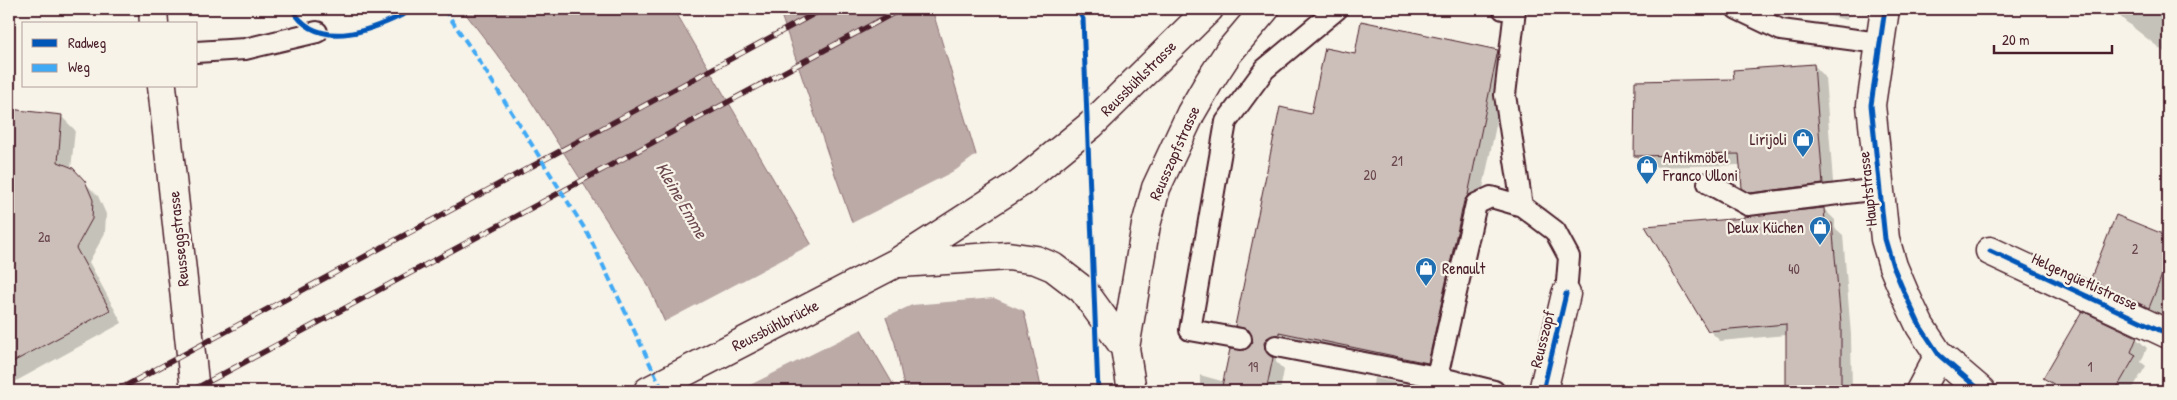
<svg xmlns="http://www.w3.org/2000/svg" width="2177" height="400" viewBox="0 0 2177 400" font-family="'Patrick Hand',sans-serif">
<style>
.water{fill:#bcaaa7;stroke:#8e7275}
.pier{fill:#f7f3e8}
.shadow{fill:#0003}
.building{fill:#ccbfb9;stroke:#4a1f2b}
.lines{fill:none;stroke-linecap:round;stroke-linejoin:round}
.lane-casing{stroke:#4a1f2b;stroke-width:24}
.street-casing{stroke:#4a1f2b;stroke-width:31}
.secondary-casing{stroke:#4a1f2b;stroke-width:31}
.primary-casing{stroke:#4a1f2b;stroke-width:31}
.lane{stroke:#f7f3e8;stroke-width:20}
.street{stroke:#f7f3e8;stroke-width:28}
.secondary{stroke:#f7f3e8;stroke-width:28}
.primary{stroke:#f7f3e8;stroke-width:28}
.rail-casing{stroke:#4a1f2b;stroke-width:5.5}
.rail{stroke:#f7f3e8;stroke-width:4;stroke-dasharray:11;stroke-linecap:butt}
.quiet{stroke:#3fa9f5;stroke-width:4;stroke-dasharray:8 4;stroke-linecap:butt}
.cycleway-casing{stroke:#f7f3e8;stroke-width:8}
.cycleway{stroke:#0057b8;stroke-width:5}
.labels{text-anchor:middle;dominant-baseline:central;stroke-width:4.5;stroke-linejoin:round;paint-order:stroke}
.number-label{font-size:14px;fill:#6a474e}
.street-label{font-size:16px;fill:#4a1f2b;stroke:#f7f3e8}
.poi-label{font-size:16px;fill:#4a1f2b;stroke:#f7f3e8;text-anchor:end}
.water-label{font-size:18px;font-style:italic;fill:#6c4950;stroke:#f7f3e8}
</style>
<rect width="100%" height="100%" fill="#f7f3e8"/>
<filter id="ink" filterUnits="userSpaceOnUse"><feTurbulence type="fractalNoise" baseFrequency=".02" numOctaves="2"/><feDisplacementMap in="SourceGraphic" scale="10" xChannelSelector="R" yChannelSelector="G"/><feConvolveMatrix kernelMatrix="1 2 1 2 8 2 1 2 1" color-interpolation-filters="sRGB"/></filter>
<g filter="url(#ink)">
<path class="water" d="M462,9H674L897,391H696L649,287L524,90Z
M779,9H932L1026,320L1042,391H905L895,343L832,166Z"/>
<path class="pier" d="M979,153L1027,312L994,298L912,305L884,318L850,224L956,170Z
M814,243L864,328L738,391H693L662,323Z"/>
<path class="shadow" d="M1802,9H1849L1847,20Z
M2112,9H2168V55L2125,21Z
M1497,51L1509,63L1479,207L1439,374L1276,355V362L1284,370L1280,391H1200V375L1225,382L1254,342L1236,325L1312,115L1356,55Z
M1814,65L1825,77L1834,195L1755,199L1743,188L1741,165L1646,167L1635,155L1735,80Z
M9,111L61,116L75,130L71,169L98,196L106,214L105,233L89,262L122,323L9,385Z
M1824,209L1835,220V228L1843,235L1851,335L1852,391H1788L1787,335L1720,341L1709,330L1745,219Z
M2116,216L2168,237V295L2159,317L2109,294L2092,278Z
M2136,338L2147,348L2141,362L2146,366L2131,391H2060L2045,378Z
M1374,378L1428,389L1431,391H1372Z"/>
<path class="building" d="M1361,21L1498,50L1468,195L1464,201L1428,363L1279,332V334L1267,338L1264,343L1265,350L1273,358L1266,391H1221L1230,349L1245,350L1253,342L1249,330L1235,326L1280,107L1311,114L1325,48L1355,54Z
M1814,64L1823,184L1750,193L1742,188L1739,154L1634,156L1635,81L1734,79L1733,70Z
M9,109L62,115L58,162L73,168L85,181L93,200L92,219L76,248L110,310L9,364Z
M1824,208L1825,223H1832L1841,323V391H1786V324L1708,331L1645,226L1744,218V216Z
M2116,215L2168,236V260L2149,308L2098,284L2099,282L2091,278Z
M2082,311L2137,337L2131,352L2136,355L2115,391H2066L2043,378Z"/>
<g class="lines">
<g class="lane-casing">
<path id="lane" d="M1503,9L1515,10L1505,95L1522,206
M1737,9L1781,30L1879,43
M196,52L245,49L317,32
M1708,183L1748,205L1879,189
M1241,339L1190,330L1226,122L1265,69L1337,9
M1276,346L1437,377L1494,391
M1437,377L1476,204L1491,197L1522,206L1555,231L1569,257L1566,294"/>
</g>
<g class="street-casing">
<path id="street" d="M1990,251L2168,334
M1543,391L1566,294
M1920,391L1939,355"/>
</g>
<g class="secondary-casing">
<path id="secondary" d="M153,9L154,24
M1885,9L1871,105L1885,239L1893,266L1904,292L1920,326L1939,355L1981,391
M162,86L195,391"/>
</g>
<g class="primary-casing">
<path id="primary" d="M900,263L1008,256L1036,260L1053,267L1083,290L1125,348
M648,391L896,263L1020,183L1091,125L1209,9
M1132,391L1125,348L1146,225L1156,188L1191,113L1209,82L1228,53L1265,9"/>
</g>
<use href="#lane" class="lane"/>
<use href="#street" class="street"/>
<use href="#secondary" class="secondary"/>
<use href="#primary" class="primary"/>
<g class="rail-casing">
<path id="rail" d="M116,391L823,9
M191,391L901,9"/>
</g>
<use href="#rail" class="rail"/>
<path class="quiet" d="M444,9L478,59L588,234L663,391"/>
<g class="cycleway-casing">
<path id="cycleway" d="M292,9C319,55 378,28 414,9
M1077,9L1083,19L1098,391
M1885,9L1871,105L1885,239L1893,266L1904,292L1920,326L1939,355L1981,391
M1990,251L2168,334
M1543,391L1566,294"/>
</g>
<use href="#cycleway" class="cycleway"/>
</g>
</g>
<defs>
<g id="shop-pin" transform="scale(1.125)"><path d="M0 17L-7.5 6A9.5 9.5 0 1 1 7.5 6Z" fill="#1f6fb2" stroke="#f7f3e8"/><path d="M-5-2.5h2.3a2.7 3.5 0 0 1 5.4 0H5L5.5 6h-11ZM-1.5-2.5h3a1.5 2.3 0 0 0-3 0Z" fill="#fff"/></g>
</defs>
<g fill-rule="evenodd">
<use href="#shop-pin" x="1803" y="139"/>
<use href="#shop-pin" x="1647" y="166"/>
<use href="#shop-pin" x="1820" y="227"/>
<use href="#shop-pin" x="1426" y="268"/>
</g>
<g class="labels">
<g class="number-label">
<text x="1397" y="160">21</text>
<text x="1370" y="174">20</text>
<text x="44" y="236">2a</text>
<text x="2135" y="248">2</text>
<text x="1794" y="268">40</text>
<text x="1253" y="366">19</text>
<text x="2090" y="366">1</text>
</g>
<g class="street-label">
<text transform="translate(1138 78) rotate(-45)">Reussbühlstrasse</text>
<text transform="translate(1174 153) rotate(-66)">Reusszopfstrasse</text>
<text transform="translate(1867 189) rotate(-96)">Hauptstrasse</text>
<text transform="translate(178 239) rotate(-96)">Reusseggstrasse</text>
<text transform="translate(2085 281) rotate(25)">Helgengüetlistrasse</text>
<text transform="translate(775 325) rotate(-27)">Reussbühlbrücke</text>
<text transform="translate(1542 339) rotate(-76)">Reusszopf</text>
</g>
<g class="poi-label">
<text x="1787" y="139">Lirijoli</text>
<text x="1663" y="157" text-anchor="start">Antikmöbel<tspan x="1663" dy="18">Franco Ulloni</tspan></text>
<text x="1804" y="227">Delux Küchen</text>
<text x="1442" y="268" text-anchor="start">Renault</text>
</g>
<g class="water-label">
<text transform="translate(682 200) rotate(60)">Kleine Emme</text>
</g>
</g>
<rect width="2177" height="400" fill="none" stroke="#f7f3e8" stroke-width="30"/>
<rect x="15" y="15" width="2147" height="370" fill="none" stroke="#4a1f2b" stroke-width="2" filter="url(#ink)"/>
<rect x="22" y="22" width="175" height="65" fill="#f7f3e8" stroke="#b29e9c"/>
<rect x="32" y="39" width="25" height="8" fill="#0057b8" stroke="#b29e9c"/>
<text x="68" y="48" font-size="15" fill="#4a1f2b">Radweg</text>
<rect x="32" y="64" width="25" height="8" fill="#3fa9f5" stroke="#b29e9c"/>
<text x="68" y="72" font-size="15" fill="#4a1f2b">Weg</text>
<path d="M1994 45v8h118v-8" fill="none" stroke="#4a1f2b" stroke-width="2.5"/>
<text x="2002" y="45" font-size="15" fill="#4a1f2b" stroke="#f7f3e8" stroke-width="4" paint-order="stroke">20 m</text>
</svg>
